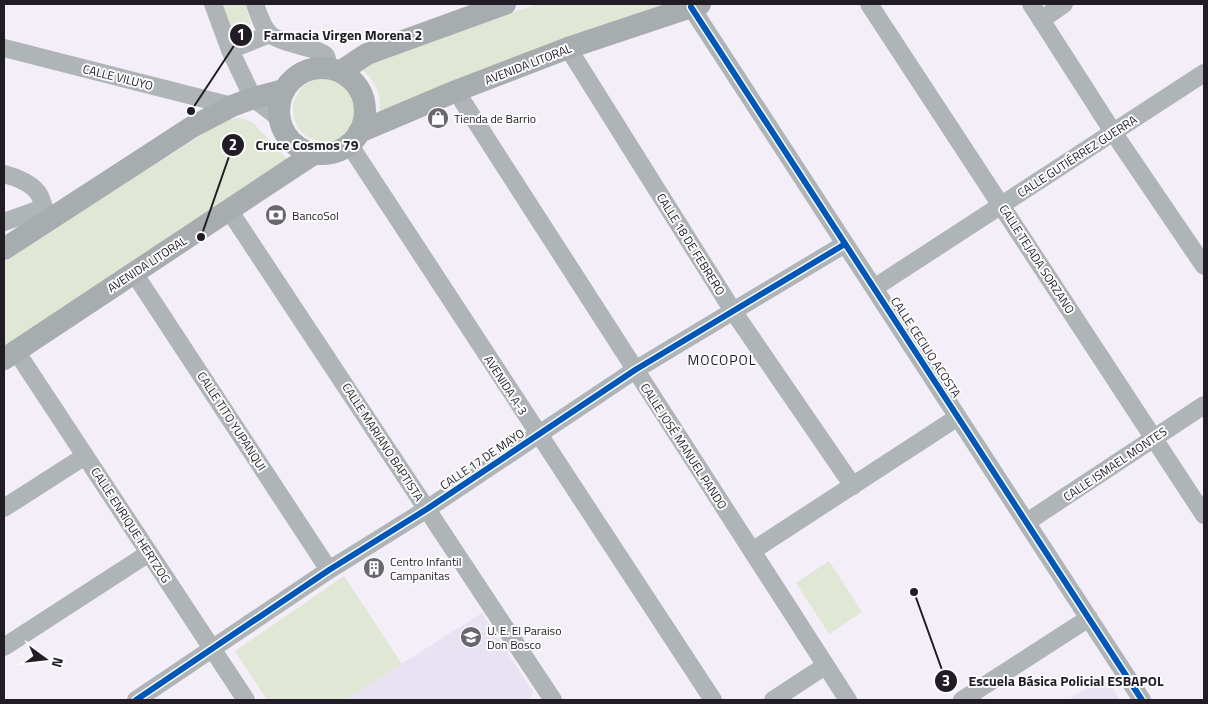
<svg xmlns="http://www.w3.org/2000/svg" width="1208" height="704" viewBox="0 0 1208 704" font-family="'Titillium Web',sans-serif">
<style>
.education{fill:#e8e2f3}
.green{fill:#e0e7d4}
.lines{fill:none;stroke-linecap:round;stroke-linejoin:round}
.minor{stroke:#afb5b7;stroke-width:18}
.major{stroke:#a7adaf;stroke-width:22}
.cycleway-casing{stroke:#fbfbfb;stroke-width:9}
.cycleway{stroke:#0057b8;stroke-width:6}
.labels{text-anchor:middle;dominant-baseline:central;stroke-width:4;stroke-linejoin:round;paint-order:stroke}
.street-label{font-size:12px;fill:#211c26;stroke:#fbfbfb}
.poi-label{font-size:12px;fill:#211c26;stroke:#fbfbfb;text-anchor:start}
.neighbourhood-label{font-size:14px;letter-spacing:1px;fill:#211c26;stroke:#fbfbfb}
.leader{fill:none;stroke:#211c26;stroke-width:2}
.callout-dot{fill:#211c26;stroke:#fbfbfb;stroke-width:2}
.mark-label{font-size:15px;text-anchor:middle;font-weight:bold;fill:#fff}
.callout-label{font-size:14px;text-anchor:middle;font-weight:bold;fill:#211c26;stroke:#fbfbfb;stroke-width:4;stroke-linejoin:round;paint-order:stroke}
</style>
<rect width="100%" height="100%" fill="#f3eef8"/>
<path class="education" d="M482,613L533,692L530,700H344Z
M1105,676L1120,700H1068Z"/>
<path class="green" d="M221,4H245L251,22L249,31L241,35L232,34Z
M537,4H678L379,111C383,93 373,78 359,67Z
M293 110a32 32 0 1 1 64 0a32 32 0 1 1-64 0Z
M237,118L245,119L253,123L291,163L4,353V262L120,186L226,120Z
M829,561L862,612L829,634L796,583Z
M344,576L402,664L344,700H267L235,651Z"/>
<g class="lines">
<path class="minor" d="M213,4L230,50L253,98L279,118
M255,4C259,14 262,28 271,35C284,45 319,47 326,56C328,60 328,64 328,68
M869,4L1204,515
M1031,4L1113,132L1204,266
M691,7L1142,700
M1041,20L1064,4
M4,48L232,106
M568,48L733,311L853,486
M230,50L270,34
M456,91L848,700
M349,144L713,700
M4,174C16,177 34,184 40,196C43,204 45,211 49,218
M229,210L553,700
M4,222L43,208
M134,273L329,570
M874,288L1204,73
M16,351L246,700
M4,508L85,456
M1027,522L1204,405
M752,551L958,417
M4,647L149,553
M136,700L329,570L427,509L635,370L845,244
M773,700L825,666
M962,700L1089,618"/>
<path class="major" d="M279 111a43 43 0 1 1 86 0a43 43 0 1 1-86 0Z
M340,72L367,54L505,4
M359,132L456,91L568,48L700,4
M4,249L192,127L232,106L253,98L284,90
M4,359L315,153"/>
<g class="cycleway-casing">
<path id="cycleway" d="M691,7L1142,700
M136,700L329,570L427,509L635,370L845,244"/>
</g>
<use href="#cycleway" class="cycleway"/>
</g>
<defs>
<g id="shop-disc" transform="scale(1.125)"><circle r="9.5" fill="#6a6670" stroke="#fbfbfb"/><path d="M-5-2.5h2.3a2.7 3.5 0 0 1 5.4 0H5L5.5 6h-11ZM-1.5-2.5h3a1.5 2.3 0 0 0-3 0Z" fill="#fff"/></g>
<g id="bank-disc" transform="scale(1.125)"><circle r="9.5" fill="#6a6670" stroke="#fbfbfb"/><path d="M-6-4H6V4H-6ZM0-2.3a2.3 2.3 0 1 0 0 4.6a2.3 2.3 0 1 0 0-4.6Z" fill="#fff"/></g>
<g id="building-disc" transform="scale(1.125)"><circle r="9.5" fill="#6a6670" stroke="#fbfbfb"/><path d="M-4-6H4V6H1V3H-1V6H-4ZM-2.5-4.3h1.7v1.8h-1.7ZM.8-4.3h1.7v1.8H.8ZM-2.5-1h1.7V.8h-1.7ZM.8-1h1.7V.8H.8Z" fill="#fff"/></g>
<g id="school-disc" transform="scale(1.125)"><circle r="9.5" fill="#6a6670" stroke="#fbfbfb"/><path d="M0-5L7-2L0 1L-7-2ZM-4 1L0 2.5L4 1V4Q0 6-4 4Z" fill="#fff"/></g>
</defs>
<g fill-rule="evenodd">
<use href="#shop-disc" x="438" y="118"/>
<use href="#bank-disc" x="276" y="215"/>
<use href="#building-disc" x="374" y="568"/>
<use href="#school-disc" x="471" y="637"/>
</g>
<g class="labels">
<g class="street-label">
<text transform="translate(528 64) rotate(-21)">AVENIDA LITORAL</text>
<text transform="translate(118 77) rotate(14)">CALLE VILUYO</text>
<text transform="translate(1077 156) rotate(-33)">CALLE GUTIÉRREZ GUERRA</text>
<text transform="translate(691 244) rotate(58)">CALLE 18 DE FEBRERO</text>
<text transform="translate(1037 259) rotate(57)">CALLE TEJADA SORZANO</text>
<text transform="translate(147 264) rotate(-33)">AVENIDA LITORAL</text>
<text transform="translate(926 347) rotate(57)">CALLE CECILIO ACOSTA</text>
<text transform="translate(506 385) rotate(57)">AVENIDA A-3</text>
<text transform="translate(232 421) rotate(57)">CALLE TITO YUPANQUI</text>
<text transform="translate(383 442) rotate(57)">CALLE MARIANO BAPTISTA</text>
<text transform="translate(684 446) rotate(57)">CALLE JOSÉ MANUEL PANDO</text>
<text transform="translate(482 459) rotate(-34)">CALLE 17 DE MAYO</text>
<text transform="translate(1115 464) rotate(-34)">CALLE ISMAEL MONTES</text>
<text transform="translate(131 525) rotate(57)">CALLE ENRIQUE HERTZOG</text>
</g>
<g class="poi-label">
<text x="454" y="118">Tienda de Barrio</text>
<text x="292" y="215">BancoSol</text>
<text x="390" y="561">Centro Infantil<tspan x="390" dy="14">Campanitas</tspan></text>
<text x="487" y="630">U. E. El Paraiso<tspan x="487" dy="14">Don Bosco</tspan></text>
</g>
<g class="neighbourhood-label">
<text x="722" y="359">MOCOPOL</text>
</g>
</g>
<path class="leader" d="M191 111L241 35M201 237L233 145M914 592L946 681"/>
<g class="callout-dot">
<circle cx="191" cy="111" r="5"/>
<circle cx="201" cy="237" r="5"/>
<circle cx="914" cy="592" r="5"/>
<circle cx="241" cy="35" r="12"/>
<circle cx="233" cy="145" r="12"/>
<circle cx="946" cy="681" r="12"/>
</g>
<g class="mark-label">
<text x="241" y="40">1</text>
<text x="233" y="150">2</text>
<text x="946" y="686">3</text>
</g>
<g class="callout-label">
<text x="343" y="40">Farmacia Virgen Morena 2</text>
<text x="307" y="150">Cruce Cosmos 79</text>
<text x="1066" y="686">Escuela Básica Policial ESBAPOL</text>
</g>
<rect width="1208" height="704" fill="none" stroke="#211c26" stroke-width="10"/>
<g transform="translate(45 659) rotate(105)" stroke="#fbfbfb" stroke-width="4" paint-order="stroke">
<path d="M0-4L9 19L0 12L-9 19Z" fill="#211c26"/>
<text y="-8" font-size="14" font-weight="bold" text-anchor="middle" fill="#211c26">N</text>
</g>
</svg>
